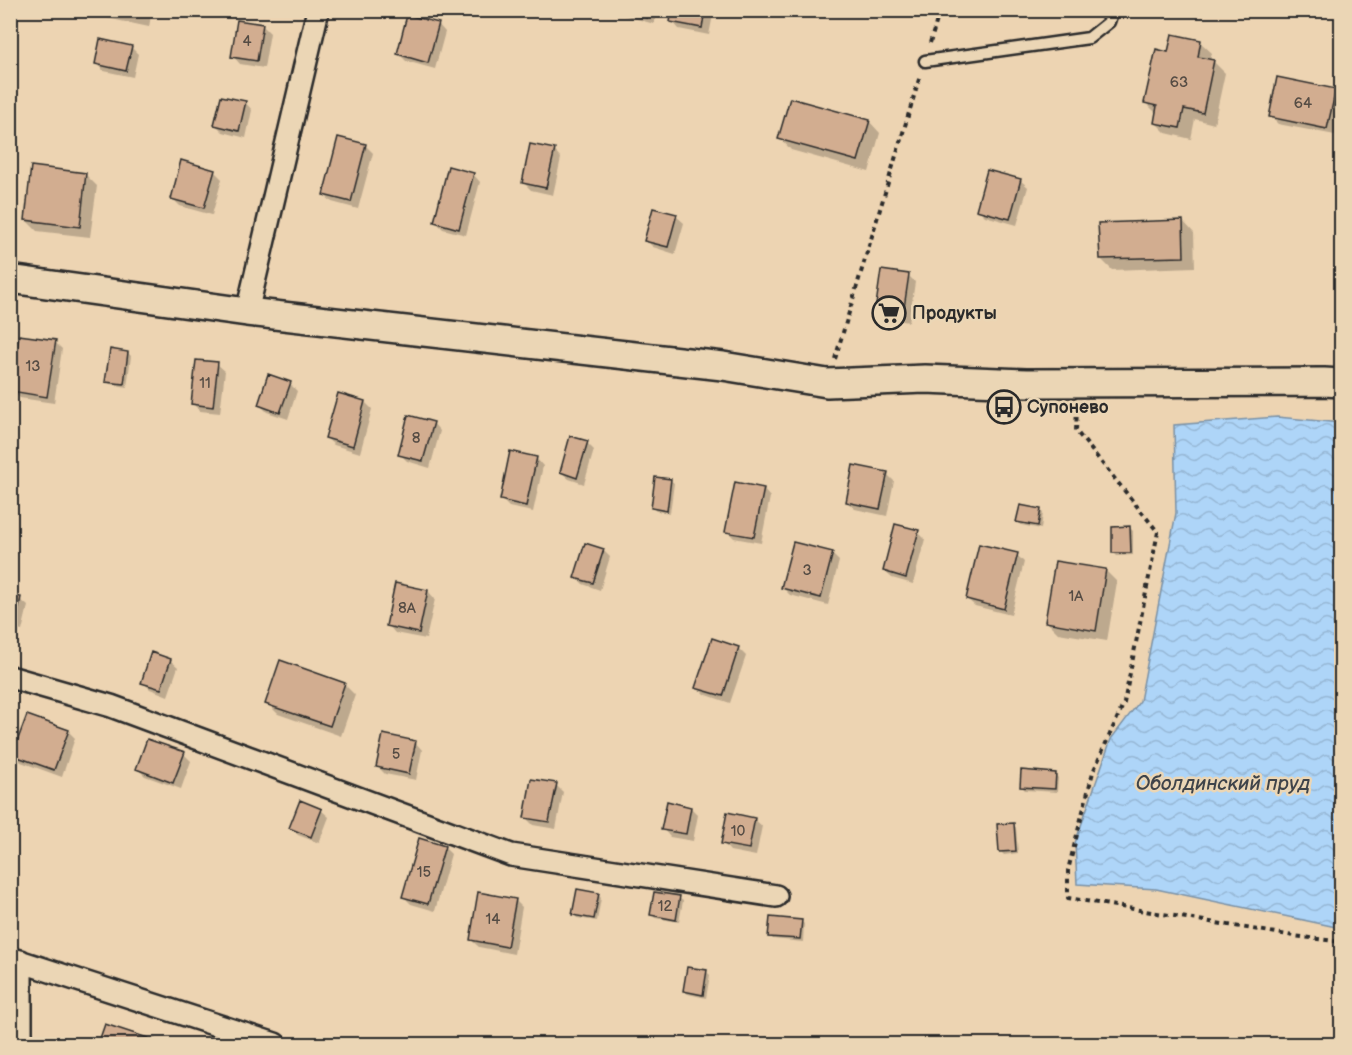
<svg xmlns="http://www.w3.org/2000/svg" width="1352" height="1055" viewBox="0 0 1352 1055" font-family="'Balsamiq Sans',sans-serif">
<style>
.water{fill:url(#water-waves);stroke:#7a91a6;stroke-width:1.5}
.shadow{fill:#0003}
.building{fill:#d2ad90;stroke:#2b2b2b;stroke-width:1.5}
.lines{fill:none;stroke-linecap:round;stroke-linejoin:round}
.service-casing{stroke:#2b2b2b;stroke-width:15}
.minor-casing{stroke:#2b2b2b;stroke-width:26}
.tertiary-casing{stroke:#2b2b2b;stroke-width:32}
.path{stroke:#2b2b2b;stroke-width:4;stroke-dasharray:4.5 4.5;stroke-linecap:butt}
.service{stroke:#ebd6b5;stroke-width:10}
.minor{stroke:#ebd6b5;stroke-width:21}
.tertiary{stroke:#ebd6b5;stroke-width:27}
.labels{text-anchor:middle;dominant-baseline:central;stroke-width:5;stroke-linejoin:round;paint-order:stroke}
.number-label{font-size:15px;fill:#554c44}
.poi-label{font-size:18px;font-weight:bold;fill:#2b2b2b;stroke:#ebd6b5;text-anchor:start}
.water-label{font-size:20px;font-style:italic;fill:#3f444a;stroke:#ebd6b5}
</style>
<defs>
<pattern id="water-waves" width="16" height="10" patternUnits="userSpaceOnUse" patternTransform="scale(1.5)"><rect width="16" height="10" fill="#aed5f8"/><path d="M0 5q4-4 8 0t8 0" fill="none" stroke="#96b7d5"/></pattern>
</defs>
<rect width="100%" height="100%" fill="#edd4b2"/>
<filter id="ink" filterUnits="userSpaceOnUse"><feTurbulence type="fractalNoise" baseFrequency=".0167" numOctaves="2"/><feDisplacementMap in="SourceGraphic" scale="12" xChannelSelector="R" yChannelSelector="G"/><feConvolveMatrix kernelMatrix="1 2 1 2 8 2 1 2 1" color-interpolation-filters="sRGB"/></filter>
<g filter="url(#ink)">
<path class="water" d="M1277,417L1341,423V928L1156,889L1077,884L1075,843L1111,739L1140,701L1176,513L1174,425Z"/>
<path class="shadow" d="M85,10H152L149,27L88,14Z
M613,10H658L654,24L616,13Z
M674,10H714L709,35L679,29L672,21Z
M438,24L445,32L435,69L406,61L398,53Z
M263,26L270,33L264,68L240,64L233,56Z
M1200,42L1212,53L1210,61H1213L1225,73L1214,124L1195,119L1191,139L1166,133L1155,122L1157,114L1146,103L1169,53Z
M131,47L138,54L133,77L104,71L96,64Z
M1335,90L1342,97V102L1335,135L1278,124L1271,117Z
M245,102L252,110L246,138L223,132L216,125Z
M869,121L880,133L869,172L791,150L780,138Z
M365,145L373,153L358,209L332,202L324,195Z
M554,150L561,158L553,195L531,190L524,183Z
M214,171L222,179L212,215L180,206L172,198Z
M85,174L97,186L90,237L37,231L26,220Z
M473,174L480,182L466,235L443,229L436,222Z
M1020,180L1028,187L1017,225L985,216L978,209Z
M676,216L684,223L675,254L653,247L646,240Z
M1183,221L1194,233L1195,267L1112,270L1101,259Z
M908,275L915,282L909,322L884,318L876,311Z
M55,342L62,349L54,403L20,398L12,391Z
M128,353L131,356L127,387L110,384L106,381Z
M217,364L225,371L220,413L200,411L193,404Z
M290,384L297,391L288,419L267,412L259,404Z
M339,395L365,402L372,409L360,453L334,445L326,438Z
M433,423L440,431L430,468L407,461L400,454Z
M587,443L594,450L584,484L569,479L561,472Z
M536,458L543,466L533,512L509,507L502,500Z
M887,474L894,481L887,516L855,509L847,502Z
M670,480L674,483L670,513L656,511L653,508Z
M763,489L770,497L761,543L734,538L727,531Z
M1040,510L1043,513L1041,529L1021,525L1018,522Z
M1129,527L1133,531V555L1117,556L1114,553Z
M918,532L925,539L913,584L892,578L884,571Z
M603,550L610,557L600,590L583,584L576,577Z
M832,554L839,561L828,605L790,595L783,588Z
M1017,555L1024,562L1011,615L975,606L967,599Z
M1106,571L1117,582L1107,641L1058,633L1047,622Z
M428,591L435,599L426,639L395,633L388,625Z
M10,596L20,599L28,606L22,631L10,628Z
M738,648L746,656L730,703L704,694L697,687Z
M170,660L178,667L168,696L150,689L143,682Z
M344,684L355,695L341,736L278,714L267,703Z
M68,731L75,738L62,777L21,762L14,755Z
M415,742L422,750L416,780L385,774L377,766Z
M184,754L191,761L181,789L145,776L138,769Z
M1055,774L1058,778L1057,792L1025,790L1022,787Z
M556,785L563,792L556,829L533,825L525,817Z
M691,808L698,815L693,841L670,837L663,829Z
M321,810L329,817L319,843L298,835L291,828Z
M754,819L762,826L756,856L730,851L723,843Z
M1013,824L1016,828L1018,853L1004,855L1000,851Z
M444,847L451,854L435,911L411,904L404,897Z
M598,894L601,898L597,921L577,918L574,914Z
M679,898L683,901L679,922L655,918L652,914Z
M515,900L522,907L514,954L479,947L471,940Z
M801,921L804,924L803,942L773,939L770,936Z
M707,972L710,975L706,998L688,994L684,991Z
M106,1026L161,1044H100Z"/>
<path class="building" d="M110,10H139L138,16Z
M621,10H649L647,18Z
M672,10H705L702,28L670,22Z
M407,15L439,23L428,63L397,54Z
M237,20L263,24L257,61L231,57Z
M1172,34L1201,40L1198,57L1214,60L1203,113L1184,109L1180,128L1154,123L1157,106L1144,103L1156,49L1168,52Z
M100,39L132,46L126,71L95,64Z
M1277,77L1336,89L1327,129L1269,117Z
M221,96L246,101L239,131L214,125Z
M790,98L870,120L858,161L778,139Z
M338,137L366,144L351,202L323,195Z
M530,144L555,149L546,188L522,183Z
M181,160L215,170L204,208L171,199Z
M31,166L86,173L80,227L25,220Z
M448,166L474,173L459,229L434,222Z
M987,170L1021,179L1010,219L976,210Z
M653,208L677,214L668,247L644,241Z
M1183,220L1184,257L1100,259L1098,223Z
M881,270L909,274L903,315L875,312Z
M19,335L56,340L47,397L11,391Z
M110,349L128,352L124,384L105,382Z
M196,360L218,362L213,407L191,404Z
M268,374L291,382L280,413L258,405Z
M338,393L365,401L353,446L325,438Z
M408,415L434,422L423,461L398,455Z
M570,436L588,441L577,478L560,472Z
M510,451L537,457L526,506L500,500Z
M853,465L888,472L880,509L846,502Z
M655,477L671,479L667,511L651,508Z
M735,482L764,488L754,537L725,532Z
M1020,505L1041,509L1038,526L1016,522Z
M895,524L919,530L906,578L883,571Z
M1130,526L1131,553H1112V527Z
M793,542L833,552L821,598L781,588Z
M585,543L604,549L593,583L574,578Z
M979,544L1018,553L1004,609L966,599Z
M1055,561L1106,569L1096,631L1045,622Z
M395,583L428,590L419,633L386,626Z
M10,595L21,597L15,625L10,624Z
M712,638L739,647L723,696L695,688Z
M151,652L171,659L161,689L141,683Z
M280,660L345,683L330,726L265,704Z
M27,715L69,730L54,770L12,755Z
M383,734L416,741L409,774L376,767Z
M147,739L185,752L173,783L136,769Z
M1021,770L1056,773L1055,789L1020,787Z
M531,779L557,783L549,822L524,818Z
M300,800L322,809L311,837L289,828Z
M667,801L691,807L686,834L661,830Z
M727,812L755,818L749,849L721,844Z
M1014,823L1016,851L999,852L997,824Z
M419,838L445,846L428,904L402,897Z
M577,889L599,893L594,919L572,915Z
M478,892L516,899L507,947L470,940Z
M654,892L680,896L676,920L650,915Z
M770,917L802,920L800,939L768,937Z
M687,967L707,970L703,995L683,991Z
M105,1024L166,1044H98Z"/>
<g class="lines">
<g class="service-casing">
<path id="service" d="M925,61L1089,38L1109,22L1113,10"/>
</g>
<g class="minor-casing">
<path id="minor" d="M247,312L318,10
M10,677L111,706L511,855L776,896
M10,958L275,1044
M21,961V1044"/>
</g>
<g class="tertiary-casing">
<path id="tertiary" d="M10,279L247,312L723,366L827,383L925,379L1026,383L1324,382L1342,383"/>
</g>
<path class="path" d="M930,43L940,10
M835,359L920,76
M1077,408L1076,431L1158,532L1124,703L1093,772L1068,870V898L1294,936L1342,942"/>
<use href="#service" class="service"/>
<use href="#minor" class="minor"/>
<use href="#tertiary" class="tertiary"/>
</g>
</g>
<defs>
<g id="supermarket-ring" transform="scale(1.725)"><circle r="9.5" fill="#ebd6b5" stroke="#2b2b2b" stroke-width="1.5"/><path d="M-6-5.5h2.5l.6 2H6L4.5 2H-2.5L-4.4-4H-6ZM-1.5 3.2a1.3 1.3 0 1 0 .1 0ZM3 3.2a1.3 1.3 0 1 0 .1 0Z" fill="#2b2b2b"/></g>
<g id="bus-ring" transform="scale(1.725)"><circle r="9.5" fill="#ebd6b5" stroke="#2b2b2b" stroke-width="1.5"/><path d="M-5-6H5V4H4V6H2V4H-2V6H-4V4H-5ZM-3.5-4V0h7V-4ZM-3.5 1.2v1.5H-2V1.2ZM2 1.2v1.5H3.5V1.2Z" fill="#2b2b2b"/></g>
</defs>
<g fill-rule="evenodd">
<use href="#supermarket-ring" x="889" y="313"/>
<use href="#bus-ring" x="1004" y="407"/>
</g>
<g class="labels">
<g class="number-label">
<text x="247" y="41">4</text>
<text x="1179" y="82">63</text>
<text x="1303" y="103">64</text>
<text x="33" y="366">13</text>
<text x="205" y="383">11</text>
<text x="416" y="438">8</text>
<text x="807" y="570">3</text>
<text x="1076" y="596">1А</text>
<text x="407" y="608">8А</text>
<text x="396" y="754">5</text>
<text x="738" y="831">10</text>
<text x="424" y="872">15</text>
<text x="665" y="906">12</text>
<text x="493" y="919">14</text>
</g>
<g class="poi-label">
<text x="912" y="313">Продукты</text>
<text x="1027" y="407">Супонево</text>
</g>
<g class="water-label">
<text x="1223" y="784">Оболдинский пруд</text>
</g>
</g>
<rect width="1352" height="1055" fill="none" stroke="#ebd6b5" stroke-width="36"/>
<rect x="18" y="18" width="1316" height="1019" fill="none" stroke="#2b2b2b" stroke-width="2" filter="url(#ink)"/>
</svg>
